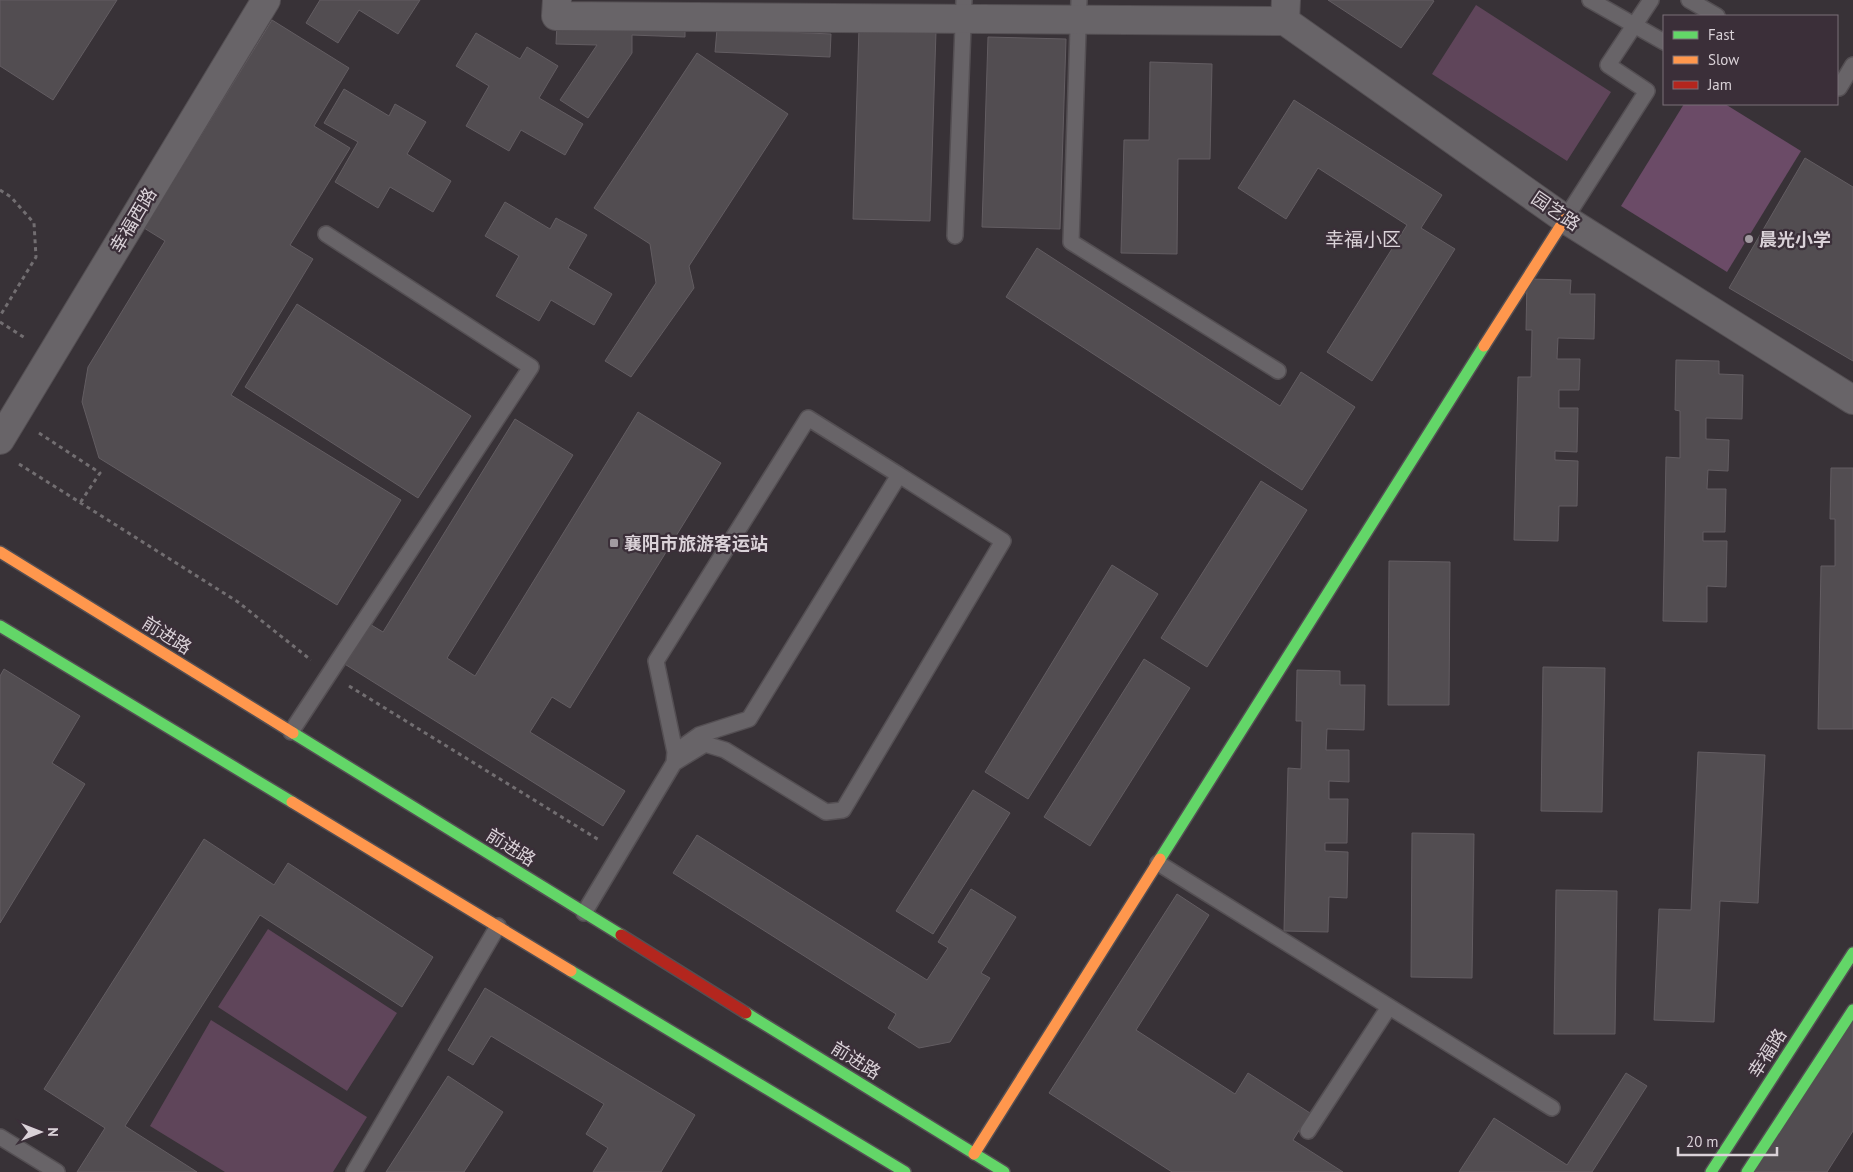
<svg xmlns="http://www.w3.org/2000/svg" width="1853" height="1172" viewBox="0 0 1853 1172" font-family="'PT Sans','Noto Sans SC',sans-serif">
<style>
.green{fill:#5f455a}
.forest{fill:#6b4b67}
.building{fill:#524d51;stroke:#635d62}
.lines{fill:none;stroke-linecap:round;stroke-linejoin:round}
.lane-casing{stroke:#544f53;stroke-width:18}
.street-casing{stroke:#544f53;stroke-width:30}
.fast-casing{stroke:#544f53;stroke-width:14}
.slow-casing{stroke:#544f53;stroke-width:14}
.jam-casing{stroke:#544f53;stroke-width:14}
.path{stroke:#726e71;stroke-width:3;stroke-dasharray:4 4;stroke-linecap:butt}
.lane{stroke:#686468;stroke-width:15}
.street{stroke:#686468;stroke-width:28}
.fast{stroke:#63d668;stroke-width:11}
.slow{stroke:#ff974d;stroke-width:11}
.jam{stroke:#b3261e;stroke-width:11}
.poi-dot{fill:#a19aa0;stroke:#3b2f39;stroke-width:2}
.labels{text-anchor:middle;dominant-baseline:central;stroke-width:4.5;stroke-linejoin:round;paint-order:stroke}
.street-label{font-size:18px;fill:#dad2d8;stroke:#3b2f39}
.poi-label{font-size:18px;font-weight:bold;fill:#dad2d8;stroke:#3b2f39;text-anchor:start}
.neighbourhood-label{font-size:19px;fill:#dad2d8;stroke:#3b2f39}
</style>
<rect width="100%" height="100%" fill="#383237"/>
<path class="green" d="M1476,5L1611,92L1567,161L1432,74Z
M268,929L397,1013L347,1091L218,1007Z
M211,1020L367,1117L333,1172H225L150,1126Z"/>
<path class="forest" d="M1684,104H1725L1801,151L1727,272L1621,206Z"/>
<path class="building" d="M0,0H117L53,100L0,66Z
M320,0H420L398,34L359,10L338,43L306,23Z
M1328,0H1432L1434,1L1401,48Z
M272,20L349,68L314,126L350,148L290,245L313,259L231,395L401,500L337,605L99,458L82,402L88,367L165,241L144,228Z
M557,23L685,28V37L632,35V53L588,118L560,100L597,45L556,44Z
M859,28L936,31L930,221L853,219Z
M717,29L831,34L830,57L715,52Z
M476,33L520,59L527,47L558,66L539,98L583,124L565,155L521,130L509,151L466,126L489,86L456,66Z
M988,37L1066,39L1060,229L982,227Z
M697,53L788,114L689,266L694,288L631,377L605,361L656,283L650,244L594,208Z
M1150,62L1212,64L1210,159H1178L1177,254L1121,253L1124,140H1149Z
M344,89L389,116L395,104L426,122L407,154L451,181L433,212L390,187L378,208L335,182L358,142L324,123Z
M1294,100L1442,195L1421,228L1455,249L1372,381L1327,352L1407,225L1318,168L1286,219L1238,188Z
M1805,158L1853,187V361L1729,288Z
M505,202L550,229L556,218L587,235L568,268L612,294L594,325L551,300L539,321L496,296L519,256L485,236Z
M1037,248L1280,406L1301,372L1355,407L1302,490L1006,297Z
M1527,279L1571,280L1570,294H1595L1594,339L1558,338L1557,359H1580L1579,390H1559V408H1578L1577,452L1555,451V460L1578,461L1577,506H1559L1558,541L1514,540L1518,377H1531L1532,330H1526Z
M297,304L471,416L418,498L245,387Z
M1676,360L1719,361V374L1743,375L1742,419L1706,418V439L1729,440L1728,471L1708,470L1707,489H1726L1725,532H1703V541H1727L1726,587L1707,586V622L1663,621L1666,457L1680,458V411L1675,410Z
M638,412L721,463L570,708L552,697L530,732L625,791L603,826L343,663L368,623L383,632L515,419L573,455L447,658L475,676Z
M1831,468H1853V729H1818L1821,566H1835V519H1830Z
M1261,481L1307,510L1207,667L1161,638Z
M1389,561L1450,562L1449,705H1388Z
M1112,565L1158,594L1028,799L985,772Z
M1144,659L1190,688L1090,846L1044,817Z
M1543,667L1605,668L1602,812L1541,811Z
M4,669L80,716L52,763L85,784L0,923V676Z
M1297,670L1340,671V685H1365L1364,730L1327,729L1326,750H1349V782L1329,781V799H1348L1347,843H1325V851L1348,852L1347,898L1329,897L1328,932L1284,931L1288,768L1301,769L1302,721H1296Z
M1698,752L1765,755L1758,903L1720,901L1714,1022L1654,1020L1659,909L1691,910Z
M973,790L1010,813L933,934L896,911Z
M1412,833L1474,834L1472,978L1411,977Z
M697,835L927,980L948,948L938,942L971,889L1016,917L981,973L990,978L950,1042L919,1048L888,1028L896,1014L673,873Z
M204,839L274,885L288,863L433,957L402,1007L260,915L125,1126L197,1172H77L105,1128L44,1089Z
M1556,890L1617,891L1615,1034H1554Z
M1177,894L1209,915L1136,1030L1235,1094L1248,1073L1310,1113L1293,1140L1343,1172H1172L1049,1093Z
M485,988L695,1115L661,1172H593L608,1148L586,1134L604,1104L491,1036L473,1065L448,1050Z
M1853,1011V1131L1827,1172H1749Z
M1626,1073L1647,1086L1592,1172H1459L1494,1118L1567,1165Z
M448,1076L503,1112L464,1172H386Z"/>
<g class="lines">
<g class="lane-casing">
<path id="lane" d="M1079,0L1071,242L1278,371
M1590,0L1664,42
M1689,0L1717,16
M1837,87L1839,88L1853,65
M1565,219L1647,91L1608,65L1651,0
M955,236L964,0
M291,732L531,367L326,234
M675,752L656,661L808,418L899,475
M1158,863L1552,1108
M584,913L674,763L705,744L725,750L826,812L843,810L1003,541L899,475L749,719L699,735L675,752L674,763
M1308,1131L1389,1007
M0,1137L57,1172
M354,1172L498,926"/>
</g>
<g class="street-casing">
<path id="street" d="M557,0L556,16L1285,21
M1286,0L1285,21L1565,219L1853,400
M0,440L266,0"/>
</g>
<g class="fast-casing">
<path id="fast" d="M0,626L292,802
M293,733L621,935
M1160,859L1484,346
M571,971L905,1172
M746,1013L1004,1172
M1711,1172L1853,953
M1747,1172L1853,1010"/>
</g>
<g class="slow-casing">
<path id="slow" d="M1484,346L1565,219
M0,552L293,733
M292,802L571,971
M974,1154L1160,859"/>
</g>
<g class="jam-casing">
<path id="jam" d="M621,935L746,1013"/>
</g>
<path class="path" d="M0,190L11,197L34,223L36,257L0,316
M0,322L25,338
M39,433L100,473L80,503
M19,464L238,602L311,660
M349,686L599,840"/>
<use href="#lane" class="lane"/>
<use href="#street" class="street"/>
<use href="#fast" class="fast"/>
<use href="#slow" class="slow"/>
<use href="#jam" class="jam"/>
</g>
<g class="poi-dot">
<circle cx="1749" cy="239" r="5"/>
<rect x="609" y="538" width="10" height="10" rx="2.5"/>
</g>
<g class="labels">
<g class="street-label">
<text transform="translate(1556 211) rotate(34)">园艺路</text>
<text transform="translate(133 220) rotate(-59)">幸福西路</text>
<text transform="translate(167 635) rotate(32)">前进路</text>
<text transform="translate(511 847) rotate(32)">前进路</text>
<text transform="translate(1767 1053) rotate(-57)">幸福路</text>
<text transform="translate(856 1060) rotate(32)">前进路</text>
</g>
<g class="poi-label">
<text x="1759" y="239">晨光小学</text>
<text x="624" y="543">襄阳市旅游客运站</text>
</g>
<g class="neighbourhood-label">
<text x="1363" y="239">幸福小区</text>
</g>
</g>
<rect x="1663" y="15" width="175" height="90" fill="#3b2f39" stroke="#7b7079"/>
<rect x="1673" y="31" width="25" height="8" fill="#63d668" stroke="#7b7079"/>
<text x="1708" y="40" font-size="15" fill="#dad2d8">Fast</text>
<rect x="1673" y="56" width="25" height="8" fill="#ff974d" stroke="#7b7079"/>
<text x="1708" y="65" font-size="15" fill="#dad2d8">Slow</text>
<rect x="1673" y="81" width="25" height="8" fill="#b3261e" stroke="#7b7079"/>
<text x="1708" y="90" font-size="15" fill="#dad2d8">Jam</text>
<g transform="translate(40 1132) rotate(90)" stroke="#3b2f39" stroke-width="4" paint-order="stroke">
<path d="M0-4L9 19L0 12L-9 19Z" fill="#dad2d8"/>
<text y="-8" font-size="14" font-weight="bold" text-anchor="middle" fill="#dad2d8">N</text>
</g>
<path d="M1678 1147v8h99v-8" fill="none" stroke="#dad2d8" stroke-width="2.5"/>
<text x="1686" y="1147" font-size="15" fill="#dad2d8" stroke="#3b2f39" stroke-width="4" paint-order="stroke">20 m</text>
</svg>
